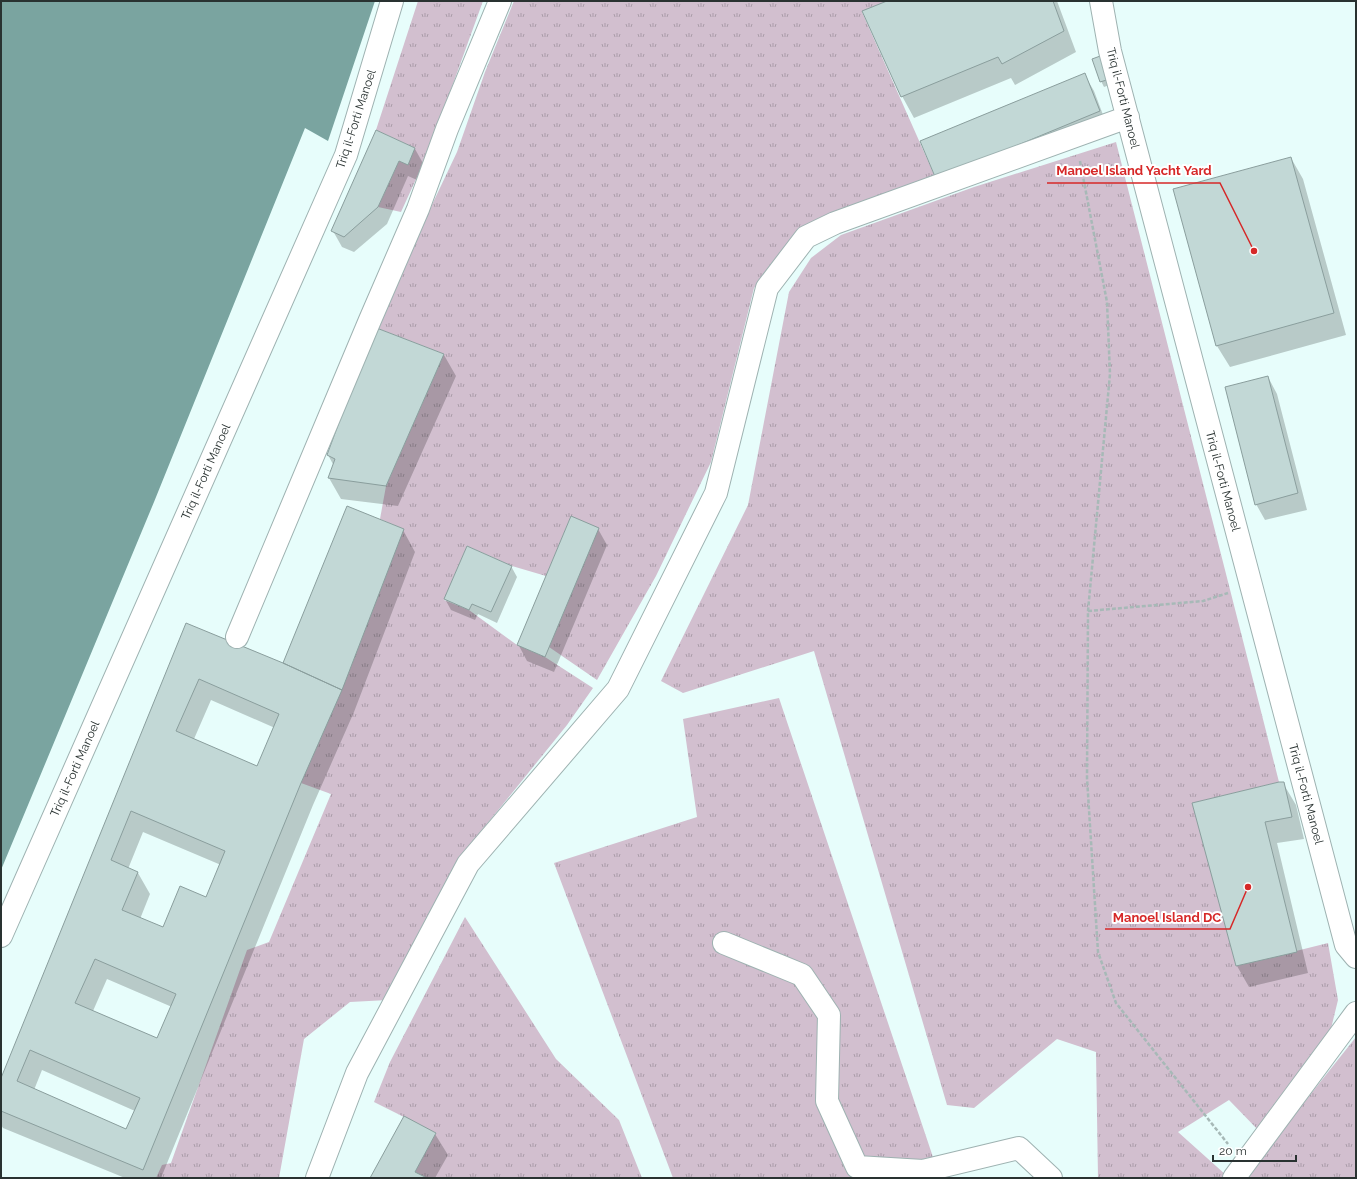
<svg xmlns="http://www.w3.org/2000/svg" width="1357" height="1179" viewBox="0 0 1357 1179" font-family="Raleway,sans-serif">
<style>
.grass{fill:url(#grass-tufts)}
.water{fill:#7aa4a0}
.shadow{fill:#0003;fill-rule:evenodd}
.building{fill:#c2d8d6;stroke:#8a9e9d;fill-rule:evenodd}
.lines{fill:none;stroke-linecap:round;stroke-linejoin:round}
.minor-casing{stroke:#9eb2b1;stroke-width:24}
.path{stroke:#a7b9b7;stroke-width:2.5;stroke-dasharray:4 2;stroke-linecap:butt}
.minor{stroke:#fff;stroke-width:22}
.labels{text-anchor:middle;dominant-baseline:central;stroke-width:4;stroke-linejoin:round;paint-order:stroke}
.street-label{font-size:12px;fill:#293231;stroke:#fff}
.leader{fill:none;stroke:#d62828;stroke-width:1.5}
.callout-dot{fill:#d62828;stroke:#fff;stroke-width:1.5}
.callout-label{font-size:13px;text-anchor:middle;font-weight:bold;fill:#d62828;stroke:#fff;stroke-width:4;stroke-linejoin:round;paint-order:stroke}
</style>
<defs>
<pattern id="grass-tufts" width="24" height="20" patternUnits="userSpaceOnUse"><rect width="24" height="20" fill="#d2bfcf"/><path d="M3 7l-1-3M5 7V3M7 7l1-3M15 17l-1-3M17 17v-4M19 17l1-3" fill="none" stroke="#aa9ca9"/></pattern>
</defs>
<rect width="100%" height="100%" fill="#e7fdfb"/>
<path class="grass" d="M418,1H483L428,153L401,212L378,207L399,161L408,164L415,148L376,130Z
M514,1H887L862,12L936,179L810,224L754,288L711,462L656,576L597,680L549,647L571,516L546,576L512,566L467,546L444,600L469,610L517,645L545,657L593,688L567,725L457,861L388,1000L350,1002L304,1039L279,1178H156L162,1165L171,1163L247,950L269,942L331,794L301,783L403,529L380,519L386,486L444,354L374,327L457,152L485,72Z
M1116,142L1279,782L1193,803L1236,966L1328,943L1338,1000L1327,1045L1261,1133L1229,1100L1178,1132L1226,1175L1224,1178H1098L1096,1052L1057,1039L974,1108L947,1105L814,651L683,693L661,681L748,505L789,292L811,258L841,235L974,187Z
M779,698L940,1178H673L554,863L697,817L683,719Z
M465,917L556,1059L619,1120L642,1178H427L415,1172L436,1133L374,1102L390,1062Z
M1356,1037V1178H1244Z"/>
<path class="water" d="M1,1H375L328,141L305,128L154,502L1,870Z"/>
<path class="shadow" d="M889,1H1057L1076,52L1015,85L1011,78L914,118L902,96Z
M1102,56L1112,84L1104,87L1101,81Z
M1084,74L1094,91L1108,128L946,194Z
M377,132L415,149L424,165L417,180L408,176L387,224L354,252L342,247L333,231Z
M1291,158L1303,179L1346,335L1230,367L1217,346Z
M375,329L444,355L456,376L398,506L341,499L329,478L334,466L328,455Z
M1268,377L1277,394L1307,510L1265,520L1256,504Z
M598,529L607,545L554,672L527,661L518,644Z
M403,530L415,552L354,712L313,805L161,1178H125L3,1128L1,1125V1081L186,625L284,665ZM211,700L275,728L258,768L194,739ZM143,832L221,865L207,898L163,928L140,919L150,894L138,873L128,869ZM107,979L172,1007L158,1039L93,1011ZM42,1070L135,1111L127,1130L34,1090Z
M468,547L511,566L517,577L497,623L478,614L475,620L451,610L445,599Z
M1283,783L1296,805L1304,839L1277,843L1308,973L1249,987L1237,966L1194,804Z
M435,1134L448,1155L435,1178H371Z"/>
<path class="building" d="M887,1H1053L1064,31L1002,64L998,57L901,97L862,11Z
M1103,55L1110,79L1100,82L1092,59Z
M1085,73L1100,111L936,179L920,141Z
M376,130L415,148L408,165L399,161L378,207L344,237L331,231Z
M1291,157L1334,313L1216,346L1173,189Z
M374,327L444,354L386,486L328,478L335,459L327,455Z
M1268,376L1298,493L1255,505L1225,387Z
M347,506L404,529L342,690L283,663Z
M571,516L599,528L545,657L517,645Z
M467,546L512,566L491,612L472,604L469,610L444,599Z
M186,623L283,663L342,690L301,783L143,1170L1,1111V1078ZM199,679L279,714L257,766L176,731ZM131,811L225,851L206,897L180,886L163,927L122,910L138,872L111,860ZM95,959L176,994L157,1038L75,1003ZM30,1050L140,1098L126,1129L17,1081Z
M1279,782H1284L1292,817L1265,822L1297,952L1236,966L1192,803Z
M404,1116L436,1133L415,1172L427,1178H370Z"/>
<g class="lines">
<g class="minor-casing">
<path id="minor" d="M1101,1L1110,51L1346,945L1356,957
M237,637L370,320L418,209L447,129L500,1
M1,936L346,155L392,1
M724,943L802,975L829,1015L827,1101L857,1167L923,1171L1019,1148L1051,1178
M317,1178L357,1073L468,864L618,689L716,493L767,288L806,237L835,223L1128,117
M1234,1178L1356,1013"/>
</g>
<path class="path" d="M1080,161L1107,302L1110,374L1088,611L1087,778L1098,952L1116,1003L1228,1144
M1088,611L1203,601L1228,593"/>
<use href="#minor" class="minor"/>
</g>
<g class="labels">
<g class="street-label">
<text transform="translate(1123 98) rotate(76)">Triq il-Forti Manoel</text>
<text transform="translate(356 119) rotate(-72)">Triq il-Forti Manoel</text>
<text transform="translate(206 472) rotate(-66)">Triq il-Forti Manoel</text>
<text transform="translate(1223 481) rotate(75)">Triq il-Forti Manoel</text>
<text transform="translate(75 769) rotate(-66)">Triq il-Forti Manoel</text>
<text transform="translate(1306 794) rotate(75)">Triq il-Forti Manoel</text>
</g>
</g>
<path class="leader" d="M1254 251L1220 183H1047M1248 887L1230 929H1105"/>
<g class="callout-dot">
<circle cx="1254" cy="251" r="4"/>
<circle cx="1248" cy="887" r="4"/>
</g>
<g class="callout-label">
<text x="1134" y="175">Manoel Island Yacht Yard</text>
<text x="1167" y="922">Manoel Island DC</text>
</g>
<rect width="1357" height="1179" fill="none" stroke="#293231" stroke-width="4"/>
<path d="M1213 1155v6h83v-6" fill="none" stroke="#293231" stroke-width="2"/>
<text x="1219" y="1155" font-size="12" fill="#293231" stroke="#ffffff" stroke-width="3" paint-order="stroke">20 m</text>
</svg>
